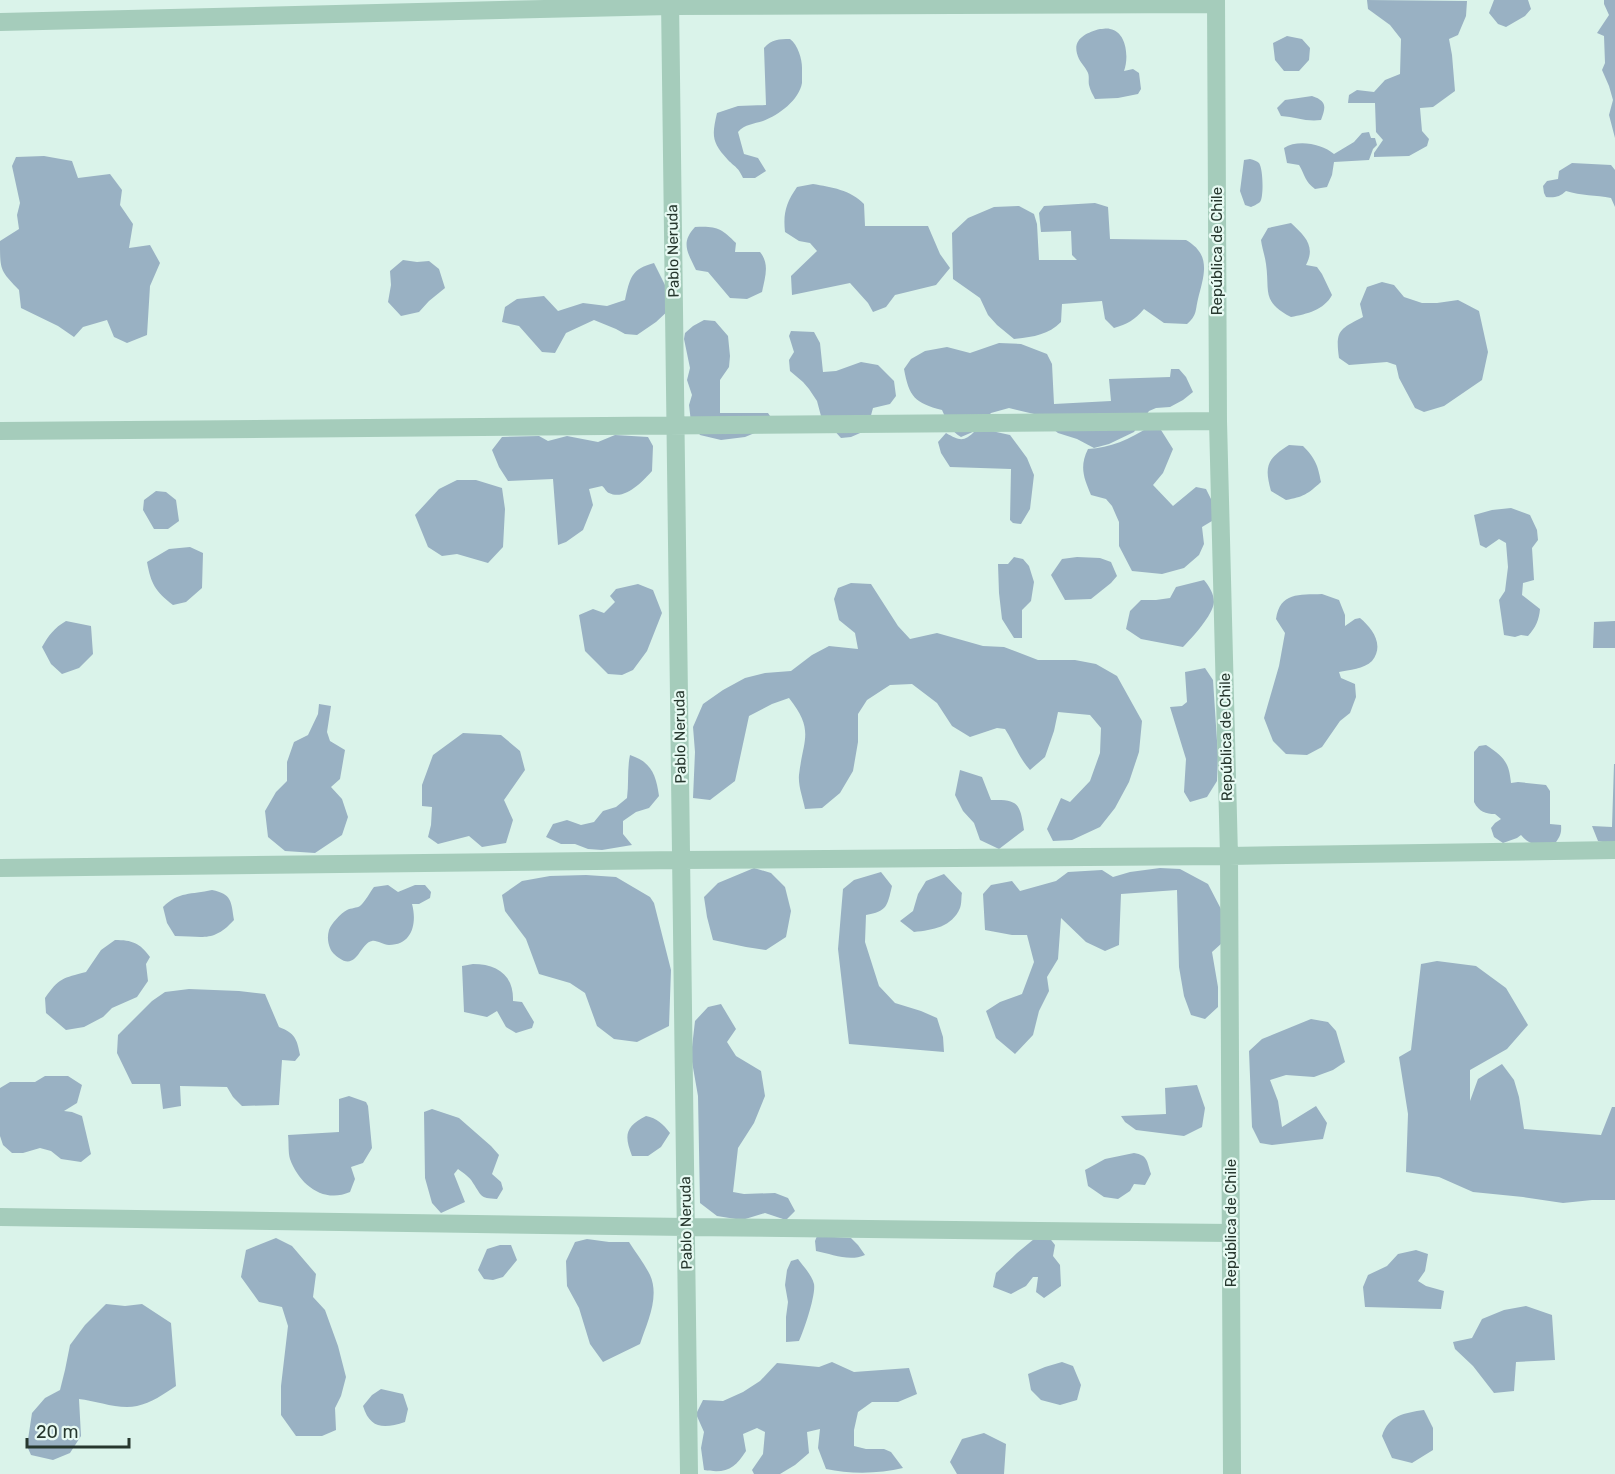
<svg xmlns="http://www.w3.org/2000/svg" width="1615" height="1474" viewBox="0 0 1615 1474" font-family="Rubik,sans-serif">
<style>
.green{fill:#99b1c3}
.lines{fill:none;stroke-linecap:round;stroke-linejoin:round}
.street{stroke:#a5ccbb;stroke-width:18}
.labels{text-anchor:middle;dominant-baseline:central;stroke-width:4.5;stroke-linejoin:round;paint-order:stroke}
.street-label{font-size:15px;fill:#27372e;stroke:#e7faf3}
</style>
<rect width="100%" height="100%" fill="#daf3ea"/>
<path class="green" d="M1367,0L1467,1L1466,16L1458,35L1449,39L1452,55L1455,91L1433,107L1420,108L1422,131L1429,139L1427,146L1409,156L1374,157V153L1383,140L1376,132L1375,103H1348L1349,95L1357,90L1374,92L1385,80L1400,74L1401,39L1390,25L1368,9Z
M1494,0H1528L1531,9L1525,16L1506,27L1498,24L1489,13Z
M1604,0H1615V138L1609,115L1613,100L1609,86L1602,70L1605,63L1604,36L1597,33L1609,15L1604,4Z
M1100,29C1104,29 1107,28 1110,29C1127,32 1129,58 1124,71L1133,69L1139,73L1141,89L1138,94L1118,98L1095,99C1093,95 1090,90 1089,85C1088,80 1090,76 1087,71C1085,67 1081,63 1079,59C1070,40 1085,33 1100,29Z
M1287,36L1302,39L1310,48L1309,60L1299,71H1284L1275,60L1273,43Z
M790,39C798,45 802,59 802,68C802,73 802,78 802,83C799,100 779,115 763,121C754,124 745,124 738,132L744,154L758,158L766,171L755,178H743C738,167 736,168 728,160C711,142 712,135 717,113L738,106L766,105L764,48C772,39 779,39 790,39Z
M1312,96C1327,101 1326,107 1321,120C1306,122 1296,117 1281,116L1277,108L1285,100Z
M1369,132L1371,138H1375L1377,145L1373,149L1369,160L1334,162L1332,175L1327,187L1315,189C1305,182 1305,175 1299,165L1287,163L1284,148C1298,139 1322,144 1334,154L1354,142L1362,133Z
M44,156L72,161L78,178L110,174L122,190L120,205L133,224L129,248L150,245L160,263L150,286L147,335L127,343L114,337L107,320L83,327L74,337L58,326L21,308L19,290C0,270 0,271 0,241L19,229L17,215L20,203L12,166L16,157Z
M1250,159C1254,160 1257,161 1259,163C1263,168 1264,197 1260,202C1259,203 1252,207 1251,207L1245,205L1240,191L1244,160Z
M1572,163L1611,165L1615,170V207L1611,198C1596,195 1581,196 1566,191C1560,197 1554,198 1546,197L1544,193L1543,186L1547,181L1558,179L1559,171Z
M813,184C831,187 851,190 864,204L865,226H928L940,254L950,268L936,285L895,295L886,307L873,312L868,303L850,283L792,295L791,276L817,251L810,243L799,241L785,232C783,213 786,203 797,187Z
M1095,203L1108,207L1110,239L1186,240C1212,255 1204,275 1198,299C1195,312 1197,315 1187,324L1164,323L1144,309C1135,320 1127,324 1114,328L1105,319L1102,301L1062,304L1061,322C1048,335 1033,337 1014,339L997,325L988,315L980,298L953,279L952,233L968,218L994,207L1019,206L1034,214L1037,224L1039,260H1077L1072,255L1071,231L1041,232L1039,213L1044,206Z
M1291,223C1305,236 1316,246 1306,265L1317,267L1322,274L1332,295C1324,310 1307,314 1291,317C1261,301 1270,292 1266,264C1265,256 1262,248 1261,240L1268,228Z
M695,227C717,226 721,228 736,243L735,252H760C770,264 765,277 762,292L747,299L730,298L708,272L696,270C688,253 680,243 695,227Z
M403,260L417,262L429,261L439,269L445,288L429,301L419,312L401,316L388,302L391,285L390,271Z
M654,263L665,285L671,308L656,322L637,335L625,334L616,329L594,320L566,333L555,353L542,352L519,326L502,322L505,307L517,299L544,296L558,311L583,303L607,306L625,300C630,278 631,269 654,263Z
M1382,282L1394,285L1404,297L1422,303H1437L1458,300L1479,311L1488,352L1482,380L1444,406L1424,412L1415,408L1399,378L1396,365L1387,362L1349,365L1339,358C1335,330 1340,329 1363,317L1360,304L1367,287Z
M704,320L715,321L728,336L730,356L729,367L720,380V413H768L770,416L762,430L745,437L721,440L700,435L691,422L689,405L692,395L687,380L690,368L684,339L685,333L693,326Z
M791,331L814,332L820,343L823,372L836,371L861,362L878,365L894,381L896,396L890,404L873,408L867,430L851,437L841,438L821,416L817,401L809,389L803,382L790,371L789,360L794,352L789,336Z
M999,343L1021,344L1047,354L1052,364L1054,404L1111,401L1109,379L1170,377L1171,369H1179L1186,377L1193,392L1183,400L1170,407L1156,408L1149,411L1134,432L1109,444L1094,448L1077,439L1058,433L1034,414L1009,408L991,413L978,428L1010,435L1027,458L1034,475L1030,509L1021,524L1013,523L1010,520L1011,469L950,467L941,453L938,442L946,433C960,441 964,442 975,431L961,437C950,431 947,421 942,410C915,403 909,397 904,369L911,359L925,351L947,347L970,353Z
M1149,427L1161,430L1173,449L1163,473L1153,485L1173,506L1196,487L1206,489L1212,501V521L1202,527L1204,544L1199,555L1184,568L1162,574L1132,571L1119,546V522L1112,506L1106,499L1091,495C1084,478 1079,467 1088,449C1110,448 1130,439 1149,427Z
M615,435L648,437L653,446L652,471C643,481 625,501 609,493C606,492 605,488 602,486L589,489L593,505L583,530L566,542L558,545L553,479L508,481L499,467L492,450L502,437L539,436L548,441L567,436L598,442Z
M1289,445L1303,446C1315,458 1318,465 1321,482C1308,494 1303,497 1286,500L1271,491C1264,466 1267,459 1289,445Z
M457,480H476L502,488L505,509L503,547L488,563L457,554L442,556L428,547L415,515L439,489Z
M156,491L166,492L176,500L179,521L168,529H154L143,510L144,500Z
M1511,508L1530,515L1537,530L1538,540L1532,548L1534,580L1523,583L1522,595L1540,609C1539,620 1536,627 1528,636L1521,635L1515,637L1504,635L1499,600L1505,591L1508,567L1506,543L1499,539L1486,548L1480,545L1474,515L1492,510Z
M190,547L203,553L202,588L186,602L173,605C155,591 151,584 147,562L169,549Z
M1014,557L1023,559L1029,566L1034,582L1031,601L1022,610V638H1014L1002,619L999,593L998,564H1008Z
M1077,557L1100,558L1111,562L1117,576L1111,583L1091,599L1065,600L1051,575L1062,559Z
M1204,580C1209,586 1214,594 1214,602C1213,615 1192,638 1183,647L1141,639L1126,629L1130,611L1141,600H1156L1170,598L1176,587Z
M851,583L871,584L898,626L910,639L937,633L983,646L1004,647L1038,660H1075L1096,664L1117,676L1142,721L1139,752L1129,782L1115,808L1100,827L1072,840L1053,841L1047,829L1061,798L1070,802L1090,781L1100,753L1101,728L1090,715L1058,712L1054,731L1045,757L1030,770C1019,758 1014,743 1005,729L997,728L970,737L952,726L937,703L912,684L890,685L867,700L858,714V742L853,771L840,793L822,808L805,809C803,798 798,786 799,775C803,739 815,731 789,698L772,704L749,716L735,781L710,800L693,798L695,752L693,727L703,704L723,690L745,678L765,673L791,671L812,655L829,646L858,649L855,633L839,620L834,599L838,588Z
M638,584L653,590L662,613L647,651L633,670L622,675L608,674L585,651L579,615L593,609L604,613L615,602L610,596L616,589Z
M1322,594L1339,600L1345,615V626L1355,619L1360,618C1372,628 1385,645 1372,661C1364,669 1349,670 1339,672L1341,678L1355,684L1356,697L1350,713L1340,721L1322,747L1307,755L1286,754L1273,741L1264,718L1279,666L1285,633L1276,619C1280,592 1299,595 1322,594Z
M66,621L91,626L93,654L79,668L62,674L51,664L42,647C49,635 54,628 66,621Z
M1615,621V648H1593L1594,622Z
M1205,668L1213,680L1218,756L1217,781L1207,797L1190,802L1184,792L1186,759L1170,707L1182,706L1187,702L1185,672Z
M319,704L331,706L327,732L330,741L345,750L340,779L331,787L342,799L348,817L342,835L315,853L285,851L268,837L265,811L276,792L287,781V762L294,742L308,735L318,714Z
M463,733L501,735L520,751L525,770L504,800L513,820L506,843L482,847L469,836L438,844L428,837L431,825L432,807L422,806V785L433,755Z
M1486,745C1504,757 1509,762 1511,783L1518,782L1546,785L1550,791V824L1561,825C1562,834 1559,838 1554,845C1540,846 1530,846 1521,835L1517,838L1503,843L1494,837L1491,828L1495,823L1501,819L1495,814C1486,814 1479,812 1474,802V752L1479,746Z
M630,755C651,762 656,774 659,796L649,808L636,812L623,821V834L632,845L602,850L588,849L575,844H561L546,837L553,824L567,820L581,825L594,822L603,811L616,807L627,798C629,783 627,769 630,755Z
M1614,764H1615V843L1613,844L1598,841L1592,826L1612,827Z
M960,770L982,777L991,800C1019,799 1020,804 1024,830L999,849L980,840L974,823L963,811L955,795Z
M754,868L771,873L785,887L791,911L786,937L766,950L746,947L713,940L707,917L704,897L718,883Z
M1160,868L1180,869L1208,884L1222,911V943L1212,952L1218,987V1007L1205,1019L1191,1015L1184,996L1179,967L1177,890L1121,894L1119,945L1105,951L1086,942L1061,918L1058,959L1047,977L1049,991L1039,1011L1033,1035L1015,1054L996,1038L986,1011L1000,1002L1022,994L1034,962L1027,935H1012L985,930L983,894L991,885L1012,881L1020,891L1056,881L1068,872L1102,870L1113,877L1130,872Z
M881,872L892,886C887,907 887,911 866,915L865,942L879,986L895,1003L921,1011L937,1018L943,1037L944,1052L849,1044L838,949L843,889L854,880Z
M944,874L962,893C961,897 962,903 960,908C952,927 933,930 914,932L900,921L913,911L918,894L926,881Z
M586,875L616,877L650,897L654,903L671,970L669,1026L637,1042L614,1039L597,1026L585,993L570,983L539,974L526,939L505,911L502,895L522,881L550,876Z
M388,885L398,892L415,885H425L431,892L430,898L419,904H412C417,922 413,945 389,945C383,945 377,940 372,941C360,943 357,971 339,958C335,955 332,953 330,948C328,943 327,937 329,930C331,924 341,913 347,910C351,908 357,908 360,906C365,902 370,892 374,887Z
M212,890C232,894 231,901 234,920C213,943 203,936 175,936L167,923L163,907C179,891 191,895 212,890Z
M115,940C132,940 140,943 150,957L146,964L148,981L137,997L112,1008L103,1017L84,1027L66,1030L46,1013L45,998C59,978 63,978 86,972L101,950Z
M1437,961L1476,966L1506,988L1528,1025L1507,1049L1470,1070V1101L1478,1079L1502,1064L1514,1080L1519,1097L1524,1129L1601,1135L1612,1107H1615V1200H1592L1563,1203L1523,1197L1473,1192L1439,1177L1406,1172L1408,1114L1399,1057L1411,1050L1421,964Z
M473,964C497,964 514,975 513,1001L522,1002L534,1022L532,1028L516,1033L506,1027L497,1011L487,1017L464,1012L462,966Z
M189,989L239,991L265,994L279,1027C295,1033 297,1039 300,1055L295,1061L282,1060L279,1105L242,1106L233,1097L227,1087L180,1086L181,1106L163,1109L160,1084H132L117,1053L118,1035L152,1001L165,992Z
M721,1004L736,1029L727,1042L736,1056L761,1071L765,1096L754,1123L738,1148L733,1192L744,1194L775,1193L788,1198L795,1211L786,1220L765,1213L742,1220L717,1216L700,1203L698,1096L691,1056L695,1021L708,1007Z
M1311,1019L1328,1022L1336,1031L1345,1062L1333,1070L1314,1077L1286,1075L1270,1080L1278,1101L1282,1127L1316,1106L1327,1123L1323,1139L1272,1145L1260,1143L1252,1127L1249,1051L1262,1039Z
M45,1076H68L82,1085L77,1103L64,1111L72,1112L82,1116L91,1154L81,1162L61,1159L51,1151L40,1148L23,1153H12L3,1145L0,1136V1088L10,1082H35Z
M1197,1085L1205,1108L1202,1127L1184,1136L1136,1130L1125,1122L1121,1116L1166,1114L1165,1088Z
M349,1096L366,1102L368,1106L372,1148L363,1163L351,1167L355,1179L350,1192C323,1204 299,1184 290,1159C288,1152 289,1143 288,1135L339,1132V1099Z
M432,1109L459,1118L491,1146L499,1155L492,1174L501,1182L503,1189L497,1199C479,1198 482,1196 473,1183C470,1177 463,1173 458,1169L454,1174L465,1202L441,1213L432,1203L425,1178L424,1112Z
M646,1116C657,1118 663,1124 670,1133L661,1147L648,1156H632C624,1135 625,1127 646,1116Z
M1134,1153C1148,1155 1147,1162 1151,1174L1145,1185L1134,1184L1130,1191L1118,1199L1104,1197L1088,1186L1085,1170L1105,1159Z
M817,1236L851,1238L858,1245L865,1255C849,1262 832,1254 816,1251L815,1241Z
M1048,1236L1055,1245L1053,1256L1060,1265L1061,1286L1044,1298L1036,1292L1038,1277H1033L1026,1286L1011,1294L993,1287L996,1273L1017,1253L1034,1239Z
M276,1238L292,1246L316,1274L313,1297L325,1310L338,1346L346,1377L341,1396L335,1408L336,1430L322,1436H296L281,1415V1386L288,1326L282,1307L259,1302L241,1277L246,1250Z
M587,1239L609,1242H629C636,1253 644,1263 650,1275C660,1297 647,1323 640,1344L603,1362L590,1344L579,1308L567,1286L566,1261L575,1242Z
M500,1245H511L517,1260L503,1277L493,1280L484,1279L478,1270L487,1249Z
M1416,1250L1428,1254L1425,1271L1418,1281L1426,1286L1444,1291L1441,1309L1365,1307L1363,1287L1368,1275L1387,1266L1398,1254Z
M798,1259C803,1266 812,1275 814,1284C816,1295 804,1330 799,1341L786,1342V1317L788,1302L785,1285L787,1270L791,1261Z
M106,1304L125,1306L142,1304L171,1323L176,1386C164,1394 151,1403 137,1406C119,1410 97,1401 79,1399L81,1436L70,1453L53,1460L31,1455L27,1446L32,1413L45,1398L60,1390L65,1370L70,1345L85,1325Z
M1526,1306L1552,1315L1555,1360L1516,1362L1514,1391L1494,1393L1473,1366L1455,1349L1453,1342L1472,1338L1482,1319L1504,1310Z
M832,1362L854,1372L909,1368L917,1394L898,1402H872L858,1412L854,1430V1446L866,1449H884L891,1452L903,1468C879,1474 849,1474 826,1469L818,1448L820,1429L807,1432L809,1453L795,1465L780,1474H754L752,1470L763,1454L765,1432L757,1428L743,1434L746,1451C735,1468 727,1474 704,1470L701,1448L704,1432L696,1414L703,1400L723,1401L743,1392L760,1381L777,1363L819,1367Z
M1062,1362L1073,1366L1081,1385L1077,1400L1060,1405L1041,1400L1031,1390L1028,1374L1045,1367Z
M381,1389L403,1394L408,1409L405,1422C384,1429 370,1429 363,1406L372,1395Z
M1424,1410L1433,1428V1450L1412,1463L1392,1458L1382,1436C1389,1415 1404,1413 1424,1410Z
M984,1433L1006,1444L1004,1474H957L950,1462L962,1439Z"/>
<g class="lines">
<path class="street" d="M670,0L689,1474
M1216,0L1218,421L1229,856L1232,1474
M0,22L670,6L1216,4
M0,431L1218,421
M0,868L681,860L1229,856L1615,850
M0,1217L686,1227L1231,1233"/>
</g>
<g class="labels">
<g class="street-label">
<text transform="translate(673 251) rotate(-91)">Pablo Neruda</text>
<text transform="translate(1217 251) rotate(-90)">República de Chile</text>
<text transform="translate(680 737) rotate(-91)">Pablo Neruda</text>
<text transform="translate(1226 737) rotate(-91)">República de Chile</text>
<text transform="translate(686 1223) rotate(-91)">Pablo Neruda</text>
<text transform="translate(1231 1223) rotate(-90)">República de Chile</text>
</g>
</g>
<path d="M27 1438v9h102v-9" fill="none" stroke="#27372e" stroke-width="3"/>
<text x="36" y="1438" font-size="18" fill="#27372e" stroke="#e7faf3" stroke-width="4.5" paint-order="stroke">20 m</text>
</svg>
